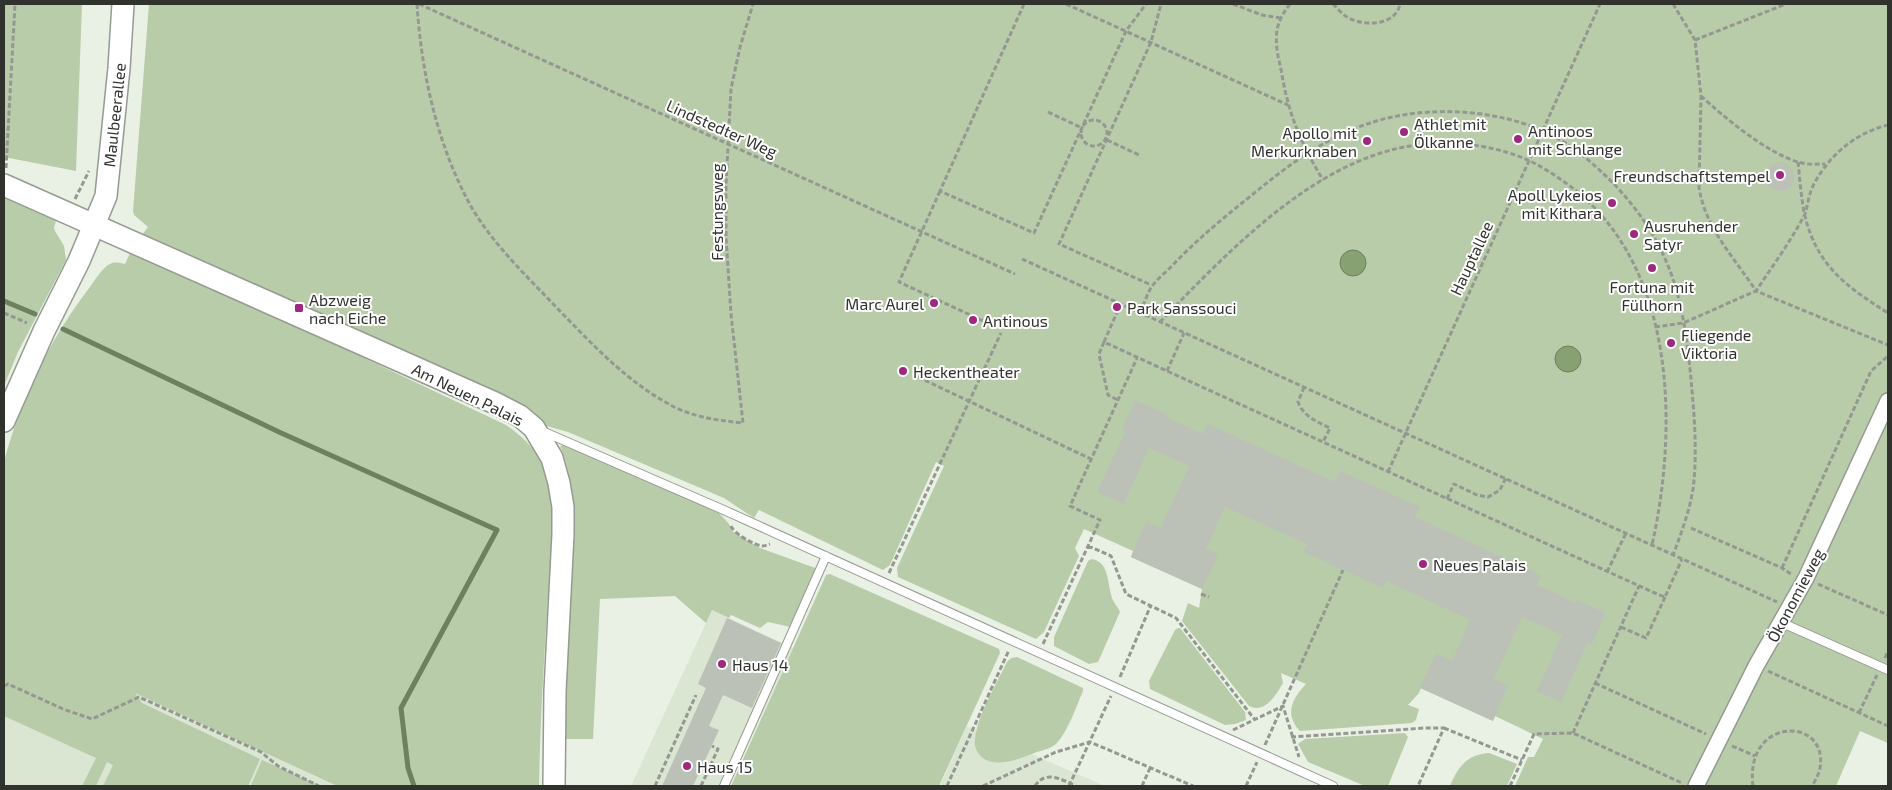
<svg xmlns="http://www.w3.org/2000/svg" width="1892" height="790" viewBox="0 0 1892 790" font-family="'Exo 2',sans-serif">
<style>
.built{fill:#dae5d2}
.green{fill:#b9cca9}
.water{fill:#88a173;stroke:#6e805e}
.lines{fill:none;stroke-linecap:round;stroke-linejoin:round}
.stream{stroke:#6e805e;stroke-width:5}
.building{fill:#bbc1b6}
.lane-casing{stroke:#949b90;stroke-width:10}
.street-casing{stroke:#949b90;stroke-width:18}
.secondary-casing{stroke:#949b90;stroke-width:24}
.path{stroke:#949890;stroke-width:3;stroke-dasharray:5 2.5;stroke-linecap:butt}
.lane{stroke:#fff;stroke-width:8}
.street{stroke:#fff;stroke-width:15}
.secondary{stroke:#fff;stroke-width:21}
.poi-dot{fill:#9f277e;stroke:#fff;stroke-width:2}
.labels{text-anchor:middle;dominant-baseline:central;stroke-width:4;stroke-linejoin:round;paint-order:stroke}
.street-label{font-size:16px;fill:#30322e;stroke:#fff}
.poi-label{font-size:16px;fill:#30322e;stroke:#fff;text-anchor:start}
</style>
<rect width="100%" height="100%" fill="#e9f0e4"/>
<path class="built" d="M712,610L793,648L729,786H631Z
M134,692L336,786H4V710Z
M967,726L1105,786H940Z"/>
<path class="green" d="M4,4H82L76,171L4,157Z
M149,4H1888V743L1860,731L1836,786H1515L1528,757H1534L1543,739L1495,716L1493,721L1421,688L1419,693L1408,705L1419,709L1416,720L1412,723L1300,731C1284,714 1292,699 1306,684L1281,673L1283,683C1276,695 1265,714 1249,706L1182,621L1188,603L1199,608L1202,589L1131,557L1133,551L1084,529L1075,548L1079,556L1044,632L1036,639L898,577L897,568L944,466L936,462L890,565L883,570L759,510L754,518L724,498L568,432L543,425L142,235L148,227L134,215L133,211Z
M4,197L56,221L54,227L55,231L64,246L66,260L18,352L4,386Z
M130,253L326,340L506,425C525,438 539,452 547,474C559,509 549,577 547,615C543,672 540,729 539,786H337L135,693L142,703L260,759L248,786H103L113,765L107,762L96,786H82L96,758L4,716V462C21,398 50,339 90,287C95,280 102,268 110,264C115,261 120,263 125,264Z
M564,445L719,513L729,524L732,531L760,548L818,569L791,627L768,622L760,628L731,615L729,618L712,610L706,623L675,596L600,599L593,739H561C563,694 566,649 569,605C573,551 581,497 560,446Z
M1092,559C1112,563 1106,588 1114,602C1116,606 1118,607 1120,612L1098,662L1089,664L1054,646V637L1088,561Z
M830,574L999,649L1000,653L939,786H731L826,575Z
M1178,628H1180L1245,712L1246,720L1235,724L1225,725L1150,689L1149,681L1175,630Z
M1017,657L1083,688V691C1076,707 1069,729 1057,743C1052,748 1044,750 1037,752C1021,758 992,771 979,754C976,750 974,745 975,740C976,718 997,683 1007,662L1011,658Z
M1405,733L1408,737L1388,786H1365L1308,762L1298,744L1305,739Z
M1489,753L1517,764L1507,786H1450C1458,767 1466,755 1489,753Z
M262,760L321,786H254L251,785Z"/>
<path class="water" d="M1340 263a13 13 0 1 1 26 0a13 13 0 1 1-26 0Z
M1555 359a13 13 0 1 1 26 0a13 13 0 1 1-26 0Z"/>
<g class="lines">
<path class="stream" d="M4,301L35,314
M63,329L279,432L497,530L401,708L408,768L414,786"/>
</g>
<path class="building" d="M1766 177a14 14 0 1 1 28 0a14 14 0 1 1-28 0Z
M1135,400L1167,414L1166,417L1203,434L1208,424L1335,482L1340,471L1420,507L1415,517L1541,575L1537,585L1576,603L1577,600L1606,613L1592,644L1588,642L1561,702L1537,691L1562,635L1522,617L1494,679L1508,686L1493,721L1420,688L1436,653L1452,661L1470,620L1386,581L1383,588L1303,552L1307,544L1225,507L1206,549L1218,554L1202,589L1131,557L1146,522L1161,528L1189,466L1149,448L1124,504L1097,492L1125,432L1122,430Z
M727,618L781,643L752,708L723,695L709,726L719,730L693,786H662L706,688L698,684Z"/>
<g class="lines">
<g class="lane-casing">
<path id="lane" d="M542,431L726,511L1333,786
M1778,621L1888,670
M724,786L826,556"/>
</g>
<g class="street-casing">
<path id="street" d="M1696,786L1756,666L1806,578L1888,401"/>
</g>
<g class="secondary-casing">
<path id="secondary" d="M4,185L495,403L520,416L534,428L552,458L559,483L563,507V534L555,691L554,786
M4,421L44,331L79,261L106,196L119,68L123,4"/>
</g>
<path class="path" d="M417,4C421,68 435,135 464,193C485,237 523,272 556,307C590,342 624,379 667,403C691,417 715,420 743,423L731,314L726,237V186L731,89L740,47L753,4
M419,4L1015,274
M1024,4L940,191L1034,233L1126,31L1146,4
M1066,4L1288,105
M1233,4L1262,15L1280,18
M1290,4C1284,12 1278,21 1277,31C1275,44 1278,57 1281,69C1288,113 1300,142 1323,180
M1333,4C1337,8 1342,14 1347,17C1363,27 1396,26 1400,4
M1673,4L1695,40L1701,96L1699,187C1705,228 1734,257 1756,291C1772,267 1790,242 1804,216C1808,207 1808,196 1813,186C1828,156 1855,133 1888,125
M1695,40L1786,4
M1701,96C1725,118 1767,153 1798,162C1807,165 1816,164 1825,164
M1048,112L1082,128
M1081 133a13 13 0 1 1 26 0a13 13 0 1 1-26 0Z
M1107,140L1139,155
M1798,162C1800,180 1801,199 1805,216C1817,266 1847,287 1888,313
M6,168L15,4
M940,191L899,282L992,325
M75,199L89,171
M1022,259L1777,602
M1149,284L1059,244L1151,42L1161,4
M1121,303L1104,342L1167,371L1657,594L1665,597L1682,559
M4,313L27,323
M1140,313C1144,304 1147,294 1152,286C1157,280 1163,274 1169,269C1194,242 1223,218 1252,195C1287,166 1323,139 1367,124C1428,103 1512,108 1567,144C1585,156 1600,170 1615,185C1636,208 1654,232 1666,261C1682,297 1687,339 1691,379C1694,412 1697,447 1694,480C1692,505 1682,531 1673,555
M1160,322C1219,261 1291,185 1372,156C1415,140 1465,139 1509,153C1529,159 1546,169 1563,181C1676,259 1679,424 1652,545
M1655,327L1683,323L1756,291L1888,345
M1104,342L1099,354L1108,395L1118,400
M1167,371L1184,333
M918,377L1091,459
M1304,387L1298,402C1304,417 1316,421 1330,428L1323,442
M1388,472L1600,4
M1447,499L1454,484L1477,495L1488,497L1500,490L1506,478
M731,526C733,533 754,545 762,546C764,546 767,545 770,544
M1691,528L1782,568L1791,574
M1088,546L1111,556L1126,594L1176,618L1255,720
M1782,568L1871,371L1888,356
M1607,572L1626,533
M889,573L1001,333
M1818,584L1888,615
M1201,594L1209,597
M1621,627L1646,638L1665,597
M1043,644L1100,520L1070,506L1137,358
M1885,658L1888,651
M1768,671L1888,726
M1120,677L1151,605
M1595,683L1706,734
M4,686L8,684L63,709L92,719L139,697L261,752L278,766L319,786
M1859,713L1877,675
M1444,728L1522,760
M1233,730L1283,706L1299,757
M1573,733L1639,586
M1291,737L1425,728H1444L1418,786
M1265,745L1343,570
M1732,746L1755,756
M655,786L696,695
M701,786L718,749L712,746
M947,786L1009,650
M983,786L1056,752L1090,742L1193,786
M1035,786C1045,770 1062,779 1075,786
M1069,786L1111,696
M1142,786L1150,768
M1246,786L1257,762
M1510,786L1534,734L1573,733L1682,783
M1753,786C1744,716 1829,716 1820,768C1819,774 1815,781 1812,786"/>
<use href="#lane" class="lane"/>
<use href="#street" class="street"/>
<use href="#secondary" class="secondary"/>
</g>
<g class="poi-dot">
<circle cx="1404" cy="132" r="5"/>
<circle cx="1518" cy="139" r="5"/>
<circle cx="1367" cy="141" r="5"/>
<circle cx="1780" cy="175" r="5"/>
<circle cx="1612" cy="203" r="5"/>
<circle cx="1634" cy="234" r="5"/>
<circle cx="1652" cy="268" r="5"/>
<circle cx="934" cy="303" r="5"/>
<circle cx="1117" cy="307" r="5"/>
<rect x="294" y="303" width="10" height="10" rx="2.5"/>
<circle cx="973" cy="320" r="5"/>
<circle cx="1671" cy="343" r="5"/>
<circle cx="903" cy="371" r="5"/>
<circle cx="1423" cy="564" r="5"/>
<circle cx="722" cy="664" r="5"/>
<circle cx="687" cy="766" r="5"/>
</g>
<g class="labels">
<g class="street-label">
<text transform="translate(114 115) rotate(-84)">Maulbeerallee</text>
<text transform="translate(722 128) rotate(24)">Lindstedter Weg</text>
<text transform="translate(716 212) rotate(-90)">Festungsweg</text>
<text transform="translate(1471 258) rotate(-65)">Hauptallee</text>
<text transform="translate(468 394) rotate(26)">Am Neuen Palais</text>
<text transform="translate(1795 595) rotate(-62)">Ökonomieweg</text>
</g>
<g class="poi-label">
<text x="1414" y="123">Athlet mit<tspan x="1414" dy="18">Ölkanne</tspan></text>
<text x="1528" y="130">Antinoos<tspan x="1528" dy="18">mit Schlange</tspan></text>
<text x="1357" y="132" text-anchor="end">Apollo mit<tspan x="1357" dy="18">Merkurknaben</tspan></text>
<text x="1770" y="175" text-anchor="end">Freundschaftstempel</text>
<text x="1602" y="194" text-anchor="end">Apoll Lykeios<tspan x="1602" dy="18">mit Kithara</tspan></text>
<text x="1644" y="225">Ausruhender<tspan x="1644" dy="18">Satyr</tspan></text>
<text x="1652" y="286" text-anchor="middle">Fortuna mit<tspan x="1652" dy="18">Füllhorn</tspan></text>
<text x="309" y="299">Abzweig<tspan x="309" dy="18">nach Eiche</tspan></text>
<text x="924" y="303" text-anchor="end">Marc Aurel</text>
<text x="1127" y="307">Park Sanssouci</text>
<text x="983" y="320">Antinous</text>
<text x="1681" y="334">Fliegende<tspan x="1681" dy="18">Viktoria</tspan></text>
<text x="913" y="371">Heckentheater</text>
<text x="1433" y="564">Neues Palais</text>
<text x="732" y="664">Haus 14</text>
<text x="697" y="766">Haus 15</text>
</g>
</g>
<rect width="1892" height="790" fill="none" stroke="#30322e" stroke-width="10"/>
</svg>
